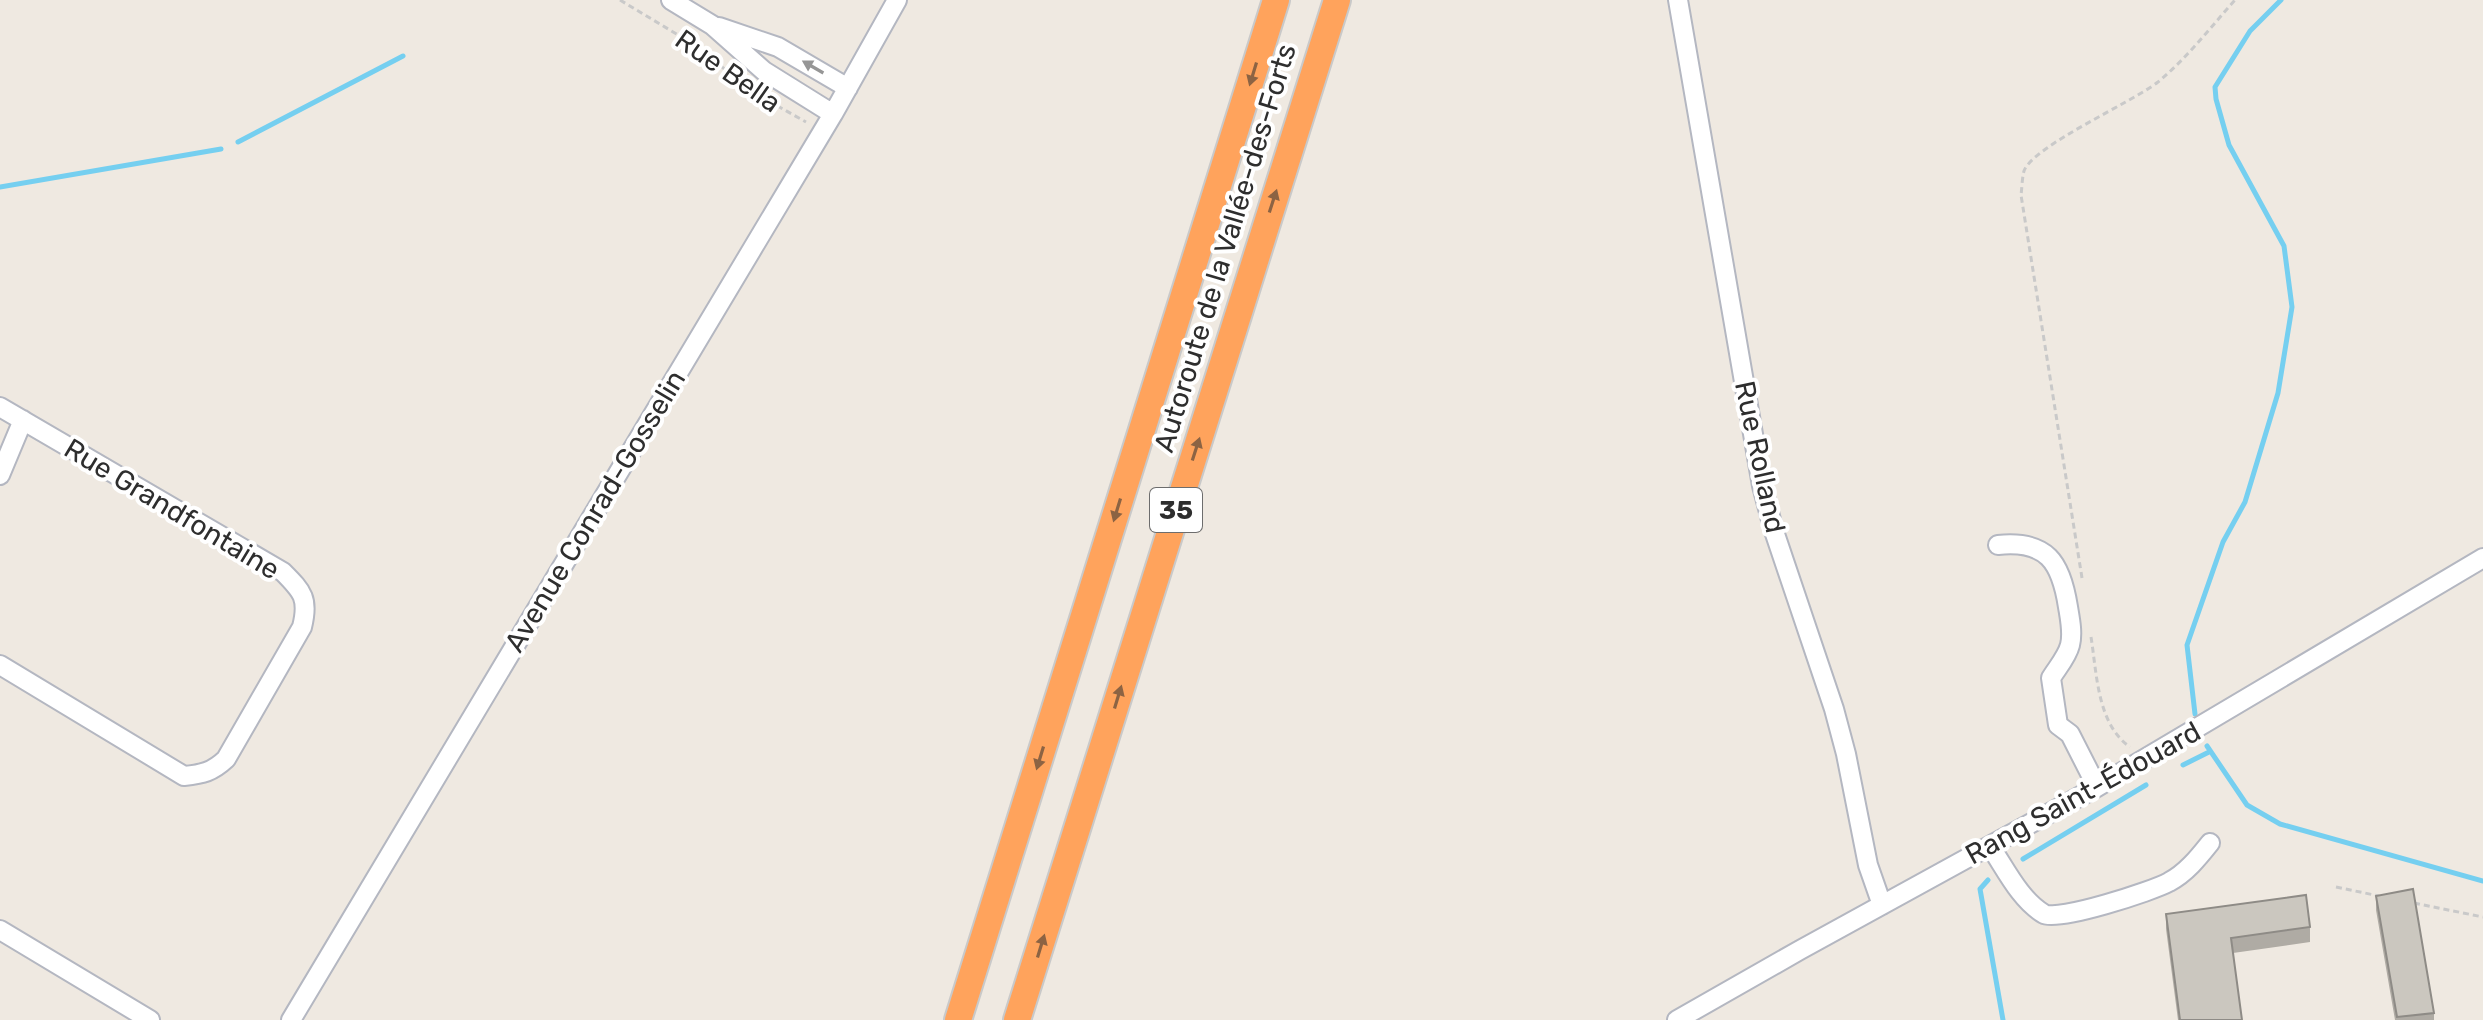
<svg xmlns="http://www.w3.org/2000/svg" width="2483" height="1020" viewBox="0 0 2483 1020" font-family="Rubik,sans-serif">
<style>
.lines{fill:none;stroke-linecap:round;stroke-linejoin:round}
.stream{stroke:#75cff0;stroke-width:5}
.minor-casing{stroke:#b4b7c1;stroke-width:22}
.highway-casing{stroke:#c9c9c9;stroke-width:30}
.path{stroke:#c9c9c9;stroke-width:3;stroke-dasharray:6 4;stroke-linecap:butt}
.minor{stroke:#fff;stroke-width:18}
.highway{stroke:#ffa35c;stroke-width:26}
.wall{fill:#afaba4}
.building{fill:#cbc7bf;stroke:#8e8b86;stroke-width:2}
.oneway{fill:#969696}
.oneway2{fill:#8c6343}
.labels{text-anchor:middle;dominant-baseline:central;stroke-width:8;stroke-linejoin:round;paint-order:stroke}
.shield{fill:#fff;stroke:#6d6d6d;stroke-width:2}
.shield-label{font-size:26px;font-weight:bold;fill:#2e2e2e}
.street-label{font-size:28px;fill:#2e2e2e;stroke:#fff}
</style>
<rect width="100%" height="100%" fill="#efe9e1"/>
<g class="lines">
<path class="stream" d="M238,142L403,56
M0,187L221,149
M2195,714L2187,645L2223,542L2245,502L2278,393L2292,307L2284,246L2229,145L2216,99L2215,87L2250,31L2281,0
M2207,746L2247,805L2280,824L2483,881
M2183,765L2209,752
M2023,859L2146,785
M1988,880L1980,889L2003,1020"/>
<g class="minor-casing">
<path id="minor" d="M671,0L712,25L764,71L833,114
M1678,0L1762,486L1774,531L1834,709L1846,754L1868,865L1882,905
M719,27L778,47L848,88
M0,407L283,572C303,592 309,599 302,627L226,759C212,772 203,774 184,776L0,665
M0,475L23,420
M1998,545C2047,540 2061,562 2068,607C2070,619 2073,633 2070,645C2067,657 2057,668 2051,678L2058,725L2070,734L2097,787
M1990,846C2005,868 2020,900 2044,914C2057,922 2153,891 2169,882C2186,873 2198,858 2210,843
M0,930L150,1020
M291,1020L833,114L897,0
M1677,1020L1800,950L2097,787L2483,558"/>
</g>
<g class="highway-casing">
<path id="highway" d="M958,1020L1276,0
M1017,1020L1337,0"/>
</g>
<path class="path" d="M620,0L698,47L751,91L806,122
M2082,578L2021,195C2022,188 2022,178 2024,171C2033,146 2131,103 2158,82C2187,58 2210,28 2235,0
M2091,637C2097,674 2097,724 2130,747
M2336,887L2379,896
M2414,903L2483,917"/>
<use href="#minor" class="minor"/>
<use href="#highway" class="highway"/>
</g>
<path class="wall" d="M2376,896L2434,1013V1020H2395L2376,910Z
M2166,914L2310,927V942L2233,953L2242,1020H2178L2166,929Z"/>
<path class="building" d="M2413,889L2434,1013L2397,1017L2376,896Z
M2306,895L2310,927L2231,938L2242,1020H2180L2166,914Z"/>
<defs><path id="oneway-solid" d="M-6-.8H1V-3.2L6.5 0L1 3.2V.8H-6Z" transform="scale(2)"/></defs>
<use class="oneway" href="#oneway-solid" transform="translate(813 67) rotate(-150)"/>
<g class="oneway2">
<use href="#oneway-solid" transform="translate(1253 74) rotate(107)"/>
<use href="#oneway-solid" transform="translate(1273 201) rotate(-72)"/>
<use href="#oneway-solid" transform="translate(1196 449) rotate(-72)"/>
<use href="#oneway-solid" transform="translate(1117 510) rotate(107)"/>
<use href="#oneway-solid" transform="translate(1118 697) rotate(-73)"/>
<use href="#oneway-solid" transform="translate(1040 758) rotate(107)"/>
<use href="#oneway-solid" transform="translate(1041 946) rotate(-73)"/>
</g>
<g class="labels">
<rect class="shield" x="1150" y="488" width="52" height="44" rx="6"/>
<g class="shield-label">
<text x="1176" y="510">35</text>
</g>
<g class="street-label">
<text transform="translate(728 71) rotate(35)">Rue Bella</text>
<text transform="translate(1225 248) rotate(-73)">Autoroute de la Vallée-des-Forts</text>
<text transform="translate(1760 457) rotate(78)">Rue Rolland</text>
<text transform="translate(172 509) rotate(31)">Rue Grandfontaine</text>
<text transform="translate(595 511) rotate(-59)">Avenue Conrad-Gosselin</text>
<text transform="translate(2083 793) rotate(-29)">Rang Saint-Édouard</text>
</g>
</g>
</svg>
